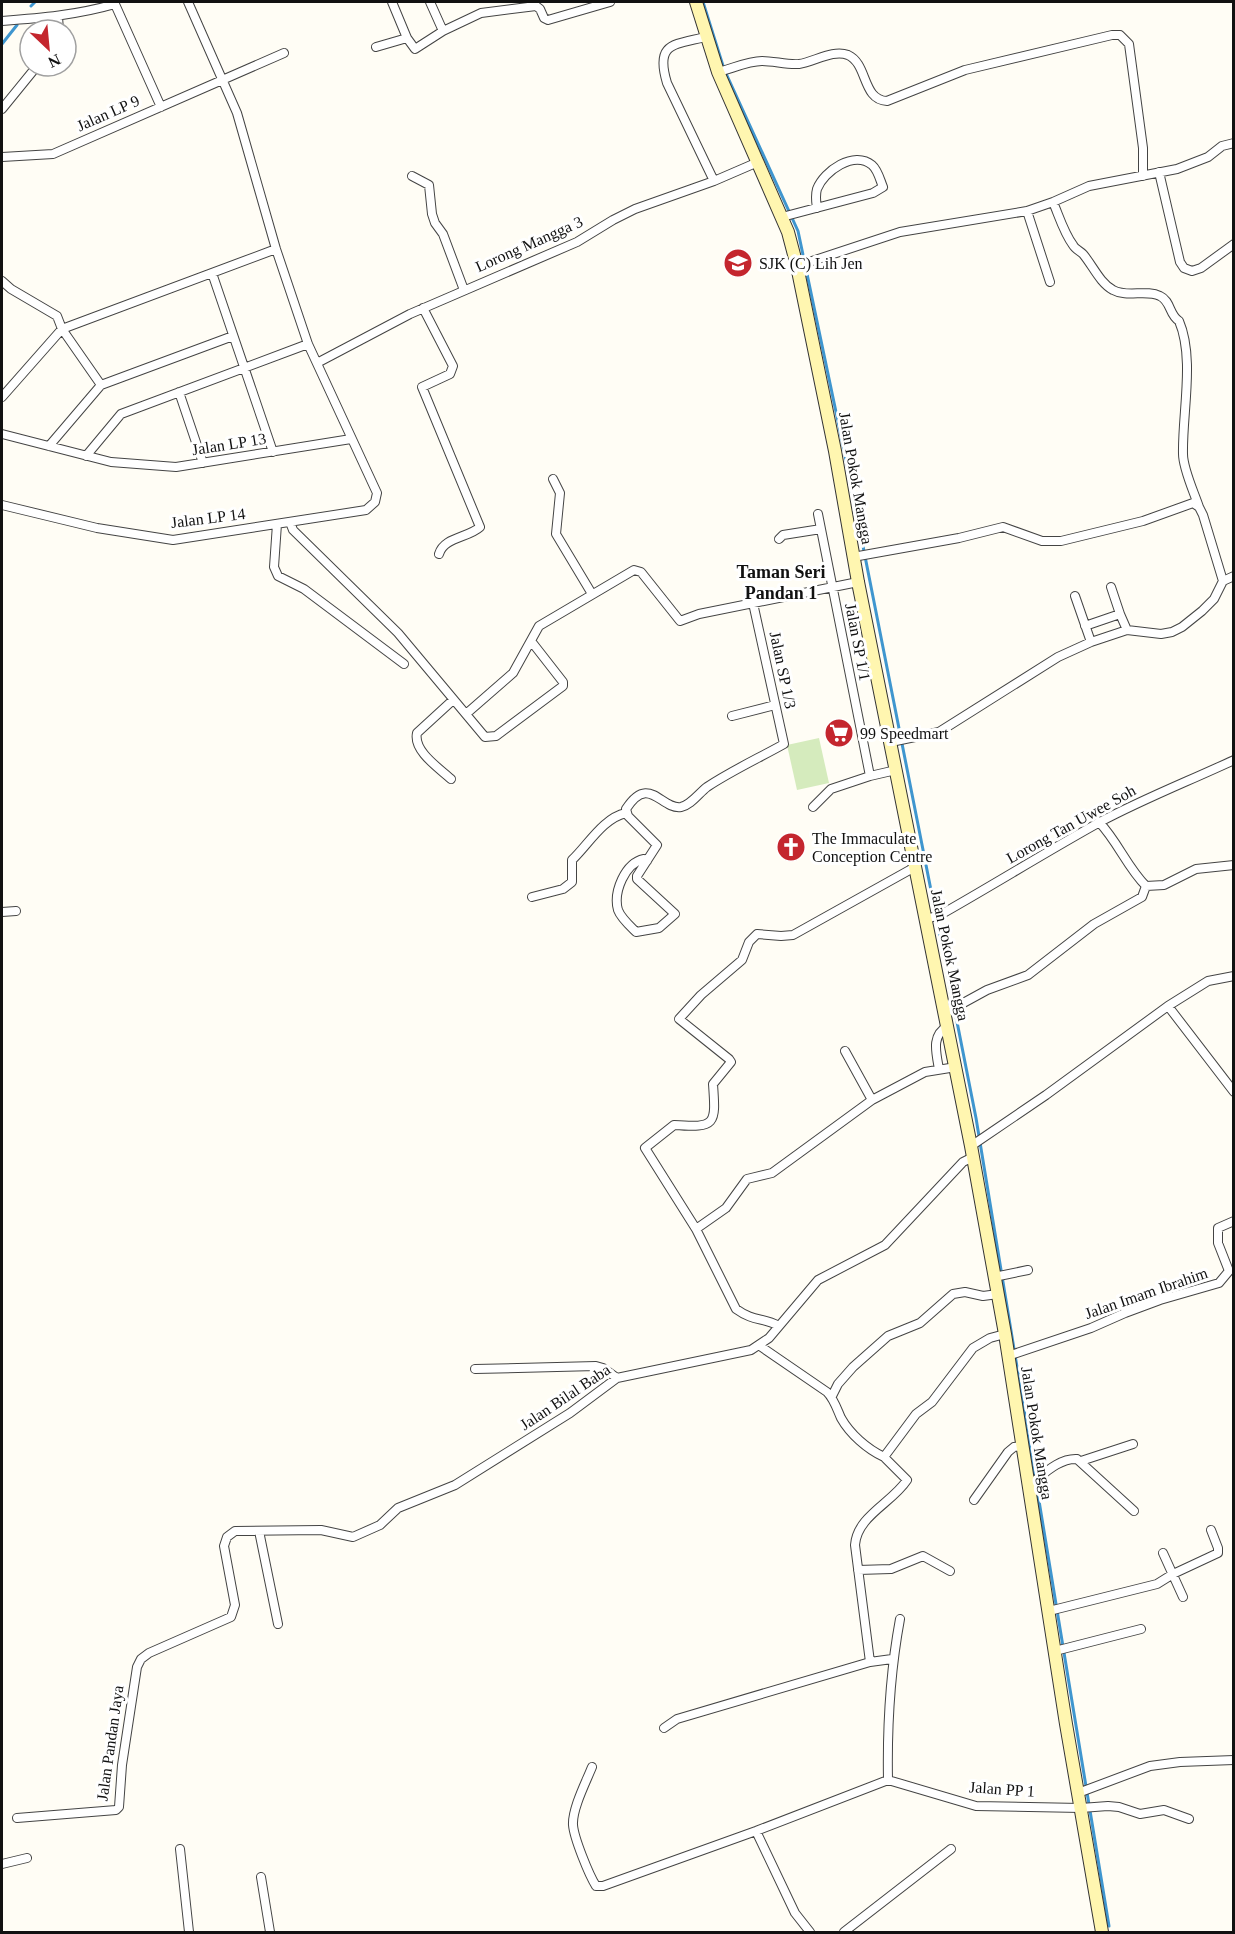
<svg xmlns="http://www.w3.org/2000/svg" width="1235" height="1934" viewBox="0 0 1235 1934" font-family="'Times New Roman',serif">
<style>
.green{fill:#d5ebbd}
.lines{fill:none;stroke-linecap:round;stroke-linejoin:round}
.stream{stroke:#3f96cf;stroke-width:3}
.street-casing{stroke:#444;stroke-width:10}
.secondary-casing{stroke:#333;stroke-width:14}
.street{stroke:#fff;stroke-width:8}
.secondary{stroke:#fff6b0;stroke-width:12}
.labels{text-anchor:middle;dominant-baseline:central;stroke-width:6;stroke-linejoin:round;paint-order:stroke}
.street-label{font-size:16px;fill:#111;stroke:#fff}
.poi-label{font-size:16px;fill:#111;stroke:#fff;text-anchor:start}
.neighbourhood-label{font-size:18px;font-weight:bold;fill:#111;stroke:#fff}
</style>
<rect width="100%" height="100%" fill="#fffdf5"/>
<path class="green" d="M819,738L829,783L797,790L787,745Z"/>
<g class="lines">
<path class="stream" d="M703,2L724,69L798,231L844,450L976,1118L1109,1926
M31,6L35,2
M2,44L17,25
M1233,1932H1234"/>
<g class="street-casing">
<path id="street" d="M114,2L161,107
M392,2L407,38L415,49L443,31L430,2
M58,17L59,30
M2,21C41,18 77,15 115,4
M443,31L481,13L536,6L540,9L544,18L548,20L610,2
M705,37C673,45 655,43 667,83L714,181
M376,47L407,38
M718,72C731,69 748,61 762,61C774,61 787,65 799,64C814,62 833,49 848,55C868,64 862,100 887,101L965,70L1112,35H1120L1129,44L1143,148V176
M2,109L37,66
M2,157L53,154L284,53
M1159,172L1180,262L1184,268L1192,271L1201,268L1234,244
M412,176L429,185L432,214L435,223L443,234L464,290
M1053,202C1059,216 1064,233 1073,245C1075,249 1080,251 1083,254C1093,266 1100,283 1113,290C1127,298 1146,289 1160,296C1171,301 1169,315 1179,321C1195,358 1182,414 1183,454C1183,469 1194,492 1199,507
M1027,211L1050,282
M782,217L873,193L883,187C880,180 878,170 872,165C854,150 824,171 817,189C815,196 816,201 817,208
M797,266L900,232L1027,211L1053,202L1089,186L1177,169L1208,157L1222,146L1234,143
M212,273L273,452
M2,281L11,289L57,316L62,329L101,385
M423,308L453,366L450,374L422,387L480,527C468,538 444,537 439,554
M317,363L410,314L577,242L613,220L635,209L714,181L758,162
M179,392L203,463
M2,397L62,329L276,249
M2,434L111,462L176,467L351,439
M49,446L101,385L233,336
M86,456L121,414L308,344
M553,479L560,493L556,534L592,594
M2,505L97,528L173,540L366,510L375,502L377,493L308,344L276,249L237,113L188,2
M818,514L870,776
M290,522L293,530L398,633L485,737L496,736L563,686V682L531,641
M277,524L274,567L278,576L304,589L404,664
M779,539L783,535L821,529
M853,557L959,538L1003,527L1042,541H1061L1143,521L1193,503L1199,507L1203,515L1223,581
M1111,587L1120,614
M1075,596L1091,642
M1085,626L1120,614L1127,630
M466,714L513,673L539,626L634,570L641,572L680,621L699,614L858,582
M732,716L775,705
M891,742L939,732L1058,657L1091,642L1127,630L1161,634L1172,632L1182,627L1202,611L1214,599L1223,581L1234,576
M451,779C439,768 413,751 417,733L453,700
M813,807L831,789L870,776L896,770
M1099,822C1118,842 1127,867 1146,886L1164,885L1196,869L1234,865
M647,861L644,859C625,863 613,892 618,910C621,918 630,926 636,932L659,928L675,914L637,879V876L657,845L628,816L626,809C649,773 661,810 681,807C691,805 699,793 707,787C731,771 759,758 784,744L753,603
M532,897L563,889L572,882V860C588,845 603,818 626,813
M2,912L16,911
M926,919L940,915C993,885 1046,852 1100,822C1143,799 1189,781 1234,760
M1168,1006L1234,1092
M945,1013L987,990L1028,975L1094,924L1142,897L1146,886
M845,1051L872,1100
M939,1069C936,1052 931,1035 948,1026
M971,1146L1046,1095L1168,1006L1208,981L1234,976
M696,1229L726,1208L747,1179L772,1173L872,1100L925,1072L956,1067
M994,1277L1028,1270
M779,1326C763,1317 754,1322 736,1309L696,1229L645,1148L674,1125C716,1128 716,1125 713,1084L731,1062L729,1059L679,1019L701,995L742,960L749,942L757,934L781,936L793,935L915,867
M760,1346L827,1392C834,1399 837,1409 841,1418C850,1434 867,1449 884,1457L916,1414L932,1402L973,1348L990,1338L1005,1334
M1008,1356L1091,1328L1125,1313L1160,1300L1219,1283L1229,1271L1218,1243V1228L1234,1221
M475,1369L596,1366L603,1368L617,1378
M832,1396L838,1384L853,1367L888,1336L920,1323L953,1294L965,1292L983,1296L998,1294
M1081,1461L1133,1444
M1028,1486C1042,1476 1058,1458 1077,1459L1134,1511
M974,1500L1008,1452L1014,1447L1022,1446
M259,1531L278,1624
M1163,1553L1183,1597
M858,1570L891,1569L923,1556L950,1571
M1049,1611L1157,1584L1173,1574L1218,1553V1548L1211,1530
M1055,1651L1141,1629
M870,1662L855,1545C857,1516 892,1503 907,1480L884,1457
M664,1728L677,1719L870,1662L892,1659
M592,1767C586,1782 572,1809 573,1825C574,1838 589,1875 596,1886H603L756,1831L888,1780
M888,1780L976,1806L1081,1808L1108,1806L1119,1807L1140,1814L1164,1810L1189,1819
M888,1780C887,1725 890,1673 900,1619
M1078,1793L1150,1766L1180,1762L1234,1760
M17,1818L116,1810L119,1807L122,1765L137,1667L141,1659L149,1653L231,1617L235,1605L224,1546L227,1537L235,1531L321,1530L353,1537L380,1525L398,1508L455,1485L570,1413L617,1378L751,1350L769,1338L818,1280L885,1245L963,1162L973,1157
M756,1831L795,1913L810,1932
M180,1849L189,1932
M2,1864L27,1858
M261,1877L270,1932
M844,1932L951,1849"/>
</g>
<g class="secondary-casing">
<path id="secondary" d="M696,2L718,72L788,232L797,266L835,451L858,582L971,1146L1005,1334L1066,1724L1102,1932"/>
</g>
<use href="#street" class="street"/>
<use href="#secondary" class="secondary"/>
</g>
<defs>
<g id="school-disc" transform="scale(1.5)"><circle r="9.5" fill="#c4262e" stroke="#fff"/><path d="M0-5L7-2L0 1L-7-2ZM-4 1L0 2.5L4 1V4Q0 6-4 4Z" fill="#fff"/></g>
<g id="supermarket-disc" transform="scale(1.5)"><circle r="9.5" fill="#c4262e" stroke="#fff"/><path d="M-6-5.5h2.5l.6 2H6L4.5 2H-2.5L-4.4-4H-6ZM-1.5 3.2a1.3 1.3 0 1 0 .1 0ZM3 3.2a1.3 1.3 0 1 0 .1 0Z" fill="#fff"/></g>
<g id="church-disc" transform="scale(1.5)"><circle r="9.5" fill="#c4262e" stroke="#fff"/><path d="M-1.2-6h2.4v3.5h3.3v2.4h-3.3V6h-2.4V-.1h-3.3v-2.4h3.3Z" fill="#fff"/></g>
</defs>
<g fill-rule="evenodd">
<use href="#school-disc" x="738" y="263"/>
<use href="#supermarket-disc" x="839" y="733"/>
<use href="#church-disc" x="791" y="847"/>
</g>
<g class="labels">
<g class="street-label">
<text transform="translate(108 113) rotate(-24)">Jalan LP 9</text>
<text transform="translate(529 244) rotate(-24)">Lorong Mangga 3</text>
<text transform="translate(229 444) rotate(-9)">Jalan LP 13</text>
<text transform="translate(856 478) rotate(80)">Jalan Pokok Mangga</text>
<text transform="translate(208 518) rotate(-7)">Jalan LP 14</text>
<text transform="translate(858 642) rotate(79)">Jalan SP 1/1</text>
<text transform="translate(783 670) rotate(78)">Jalan SP 1/3</text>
<text transform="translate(1071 824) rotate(-29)">Lorong Tan Uwee Soh</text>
<text transform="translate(950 955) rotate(78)">Jalan Pokok Mangga</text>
<text transform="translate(1146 1293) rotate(-19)">Jalan Imam Ibrahim</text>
<text transform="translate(565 1397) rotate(-34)">Jalan Bilal Baba</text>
<text transform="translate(1037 1433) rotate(81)">Jalan Pokok Mangga</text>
<text transform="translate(110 1743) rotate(-82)">Jalan Pandan Jaya</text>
<text transform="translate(1002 1789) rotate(4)">Jalan PP 1</text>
</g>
<g class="poi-label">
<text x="759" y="263">SJK (C) Lih Jen</text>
<text x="860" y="733">99 Speedmart</text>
<text x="812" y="838">The Immaculate<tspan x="812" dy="18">Conception Centre</tspan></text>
</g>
<g class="neighbourhood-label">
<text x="781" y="572">Taman Seri<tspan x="781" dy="21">Pandan 1</tspan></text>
</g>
</g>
<rect width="1235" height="1934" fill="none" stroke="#111111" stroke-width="6"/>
<g transform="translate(48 48) rotate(154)"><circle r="28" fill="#ffffff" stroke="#a0a0a0" stroke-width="1.5"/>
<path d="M0-4.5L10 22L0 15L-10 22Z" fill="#c4262e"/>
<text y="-9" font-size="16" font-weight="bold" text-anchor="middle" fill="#111111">N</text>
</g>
</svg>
